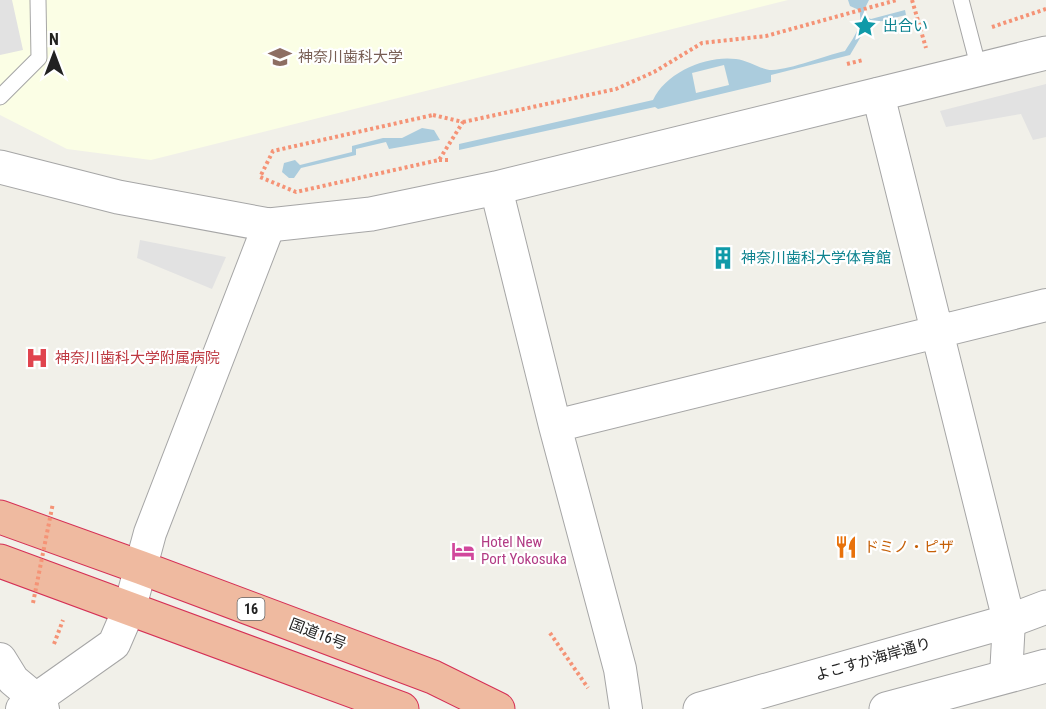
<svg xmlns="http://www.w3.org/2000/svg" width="1046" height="709" viewBox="0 0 1046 709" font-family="'Roboto Condensed','Noto Sans JP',sans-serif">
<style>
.education{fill:#fbfee5}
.parking{fill:#e2e2e2}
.water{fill:#abccdd;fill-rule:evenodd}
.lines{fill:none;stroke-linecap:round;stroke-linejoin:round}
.service-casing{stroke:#a6a6a6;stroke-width:17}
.minor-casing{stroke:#a6a6a6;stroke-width:34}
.tertiary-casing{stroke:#a6a6a6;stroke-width:35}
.trunk-casing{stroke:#d53055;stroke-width:35}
.path{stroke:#f59376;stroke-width:4;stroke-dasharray:3 3;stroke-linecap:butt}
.service{stroke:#fff;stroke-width:15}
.minor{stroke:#fff;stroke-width:32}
.tertiary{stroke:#fff;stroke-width:33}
.trunk{stroke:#efbaa0;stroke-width:33}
.path-bridge{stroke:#f59376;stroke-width:4;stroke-dasharray:3 3;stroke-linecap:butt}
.labels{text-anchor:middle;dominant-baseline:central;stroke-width:4.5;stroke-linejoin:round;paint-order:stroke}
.shield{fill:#fff;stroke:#646464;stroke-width:1.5}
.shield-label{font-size:14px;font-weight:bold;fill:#222}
.culture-label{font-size:15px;fill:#0d838f;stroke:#fff;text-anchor:start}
.education-label{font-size:15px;fill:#785e54;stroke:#fff;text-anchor:start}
.health-label{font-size:15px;fill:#be3a42;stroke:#fff;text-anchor:start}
.hotel-label{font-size:15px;fill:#b23c85;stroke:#fff;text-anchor:start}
.food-label{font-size:15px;fill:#c56008;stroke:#fff;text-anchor:start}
.street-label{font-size:15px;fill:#222;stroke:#fff}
</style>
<rect width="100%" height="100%" fill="#f1f0e9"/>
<path class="education" d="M0,0H788L151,160L67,149L0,115Z"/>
<path class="parking" d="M0,0H12L23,50L0,55Z
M1046,84V137L1033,140L1021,114L946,127L940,111Z
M140,240L226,257L212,289L137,258Z"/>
<path class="water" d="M848,0H869L864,10L866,17L871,19L905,10L906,15L874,23L871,31L863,33L850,55L771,75V82L658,109L655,107L459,150V144L653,100C666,72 707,55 736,59C748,60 761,70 772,70C793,69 823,56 845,51C853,38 864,25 859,10L850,6ZM724,65L729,85L696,93L692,73Z
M422,128L434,130L440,140L389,149L386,142L356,149V155L301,168L294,178H289L282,172L284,163L295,160L300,165L352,152V146L383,138H402Z"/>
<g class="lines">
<g class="service-casing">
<path id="service" d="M961,0L979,69
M0,97L39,58L38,0"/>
</g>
<g class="minor-casing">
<path id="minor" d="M878,94L1009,621L1006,676
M496,188L555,426L620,669L626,709
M555,426L1046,305
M0,659L13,680L37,700L43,709
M22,709L114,644L130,607L150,533L269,225"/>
</g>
<g class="tertiary-casing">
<path id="tertiary" d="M0,167L118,197L269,225L371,214L496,188L1046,53
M700,709L1009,621L1046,607
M886,709L1046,666"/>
</g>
<g class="trunk-casing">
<path id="trunk" d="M0,517L142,568L433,677L498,709
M0,561L402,709"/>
</g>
<path class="path" d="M912,0L926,48
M992,27L1046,9
M847,64L863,60
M433,115L463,122L439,160L296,192L260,177L273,151Z
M463,122L616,89L654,72L702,43L766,36L897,0
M439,160H451
M550,633L588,688
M54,644L63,620"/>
<use href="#service" class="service"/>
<use href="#minor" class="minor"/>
<use href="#tertiary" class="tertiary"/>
<use href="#trunk" class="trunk"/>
<path class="path-bridge" d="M33,603L53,503"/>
</g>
<defs>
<g id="sight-bare" transform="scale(1.8)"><path d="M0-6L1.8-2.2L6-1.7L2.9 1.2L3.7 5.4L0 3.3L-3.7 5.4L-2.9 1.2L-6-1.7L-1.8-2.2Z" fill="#0f9aa8" stroke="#fff" stroke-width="2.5" paint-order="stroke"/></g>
<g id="university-bare" transform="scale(1.8)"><path d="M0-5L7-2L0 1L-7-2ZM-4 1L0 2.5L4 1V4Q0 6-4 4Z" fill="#8d6e63" stroke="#fff" stroke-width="2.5" paint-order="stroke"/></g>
<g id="building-bare" transform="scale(1.8)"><path d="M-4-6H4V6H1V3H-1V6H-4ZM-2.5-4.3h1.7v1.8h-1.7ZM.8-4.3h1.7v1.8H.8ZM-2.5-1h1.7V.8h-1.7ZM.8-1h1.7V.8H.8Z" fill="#0f9aa8" stroke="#fff" stroke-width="2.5" paint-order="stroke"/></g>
<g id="hospital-bare" transform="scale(1.8)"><path d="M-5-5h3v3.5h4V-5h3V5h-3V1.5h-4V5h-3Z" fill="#e0444e" stroke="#fff" stroke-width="2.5" paint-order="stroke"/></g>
<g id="restaurant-bare" transform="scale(1.8)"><path d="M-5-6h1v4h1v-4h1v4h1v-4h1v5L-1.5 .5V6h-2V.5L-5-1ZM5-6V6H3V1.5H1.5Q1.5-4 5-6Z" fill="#e8710a" stroke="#fff" stroke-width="2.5" paint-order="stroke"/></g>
<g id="hotel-bare" transform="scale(1.8)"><path d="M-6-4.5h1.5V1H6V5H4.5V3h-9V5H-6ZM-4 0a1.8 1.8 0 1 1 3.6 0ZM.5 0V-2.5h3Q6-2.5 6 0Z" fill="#d1479c" stroke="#fff" stroke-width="2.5" paint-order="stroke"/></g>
</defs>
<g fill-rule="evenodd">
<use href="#sight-bare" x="865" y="26"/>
<use href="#university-bare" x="280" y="57"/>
<use href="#building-bare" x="723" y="258"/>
<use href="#hospital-bare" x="37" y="358"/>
<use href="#restaurant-bare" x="846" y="547"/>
<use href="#hotel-bare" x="463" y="551"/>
</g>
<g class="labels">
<rect class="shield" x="237.5" y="598" width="27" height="22" rx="4.5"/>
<g class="shield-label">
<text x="251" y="609">16</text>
</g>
<g class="culture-label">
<text x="883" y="26">出合い</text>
<text x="741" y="258">神奈川歯科大学体育館</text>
</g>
<g class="education-label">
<text x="298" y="57">神奈川歯科大学</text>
</g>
<g class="health-label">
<text x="55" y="358">神奈川歯科大学附属病院</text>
</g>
<g class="hotel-label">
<text x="481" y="542">Hotel New<tspan x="481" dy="17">Port Yokosuka</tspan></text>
</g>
<g class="food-label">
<text x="864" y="547">ドミノ・ピザ</text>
</g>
<g class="street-label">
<text transform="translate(318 634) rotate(21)">国道16号</text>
<text transform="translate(873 659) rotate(-16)">よこすか海岸通り</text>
</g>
</g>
<g transform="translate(54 54)" stroke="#ffffff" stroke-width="4.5" paint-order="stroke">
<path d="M0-4.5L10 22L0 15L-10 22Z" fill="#222222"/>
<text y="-9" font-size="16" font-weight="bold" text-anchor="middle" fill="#222222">N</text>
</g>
</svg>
